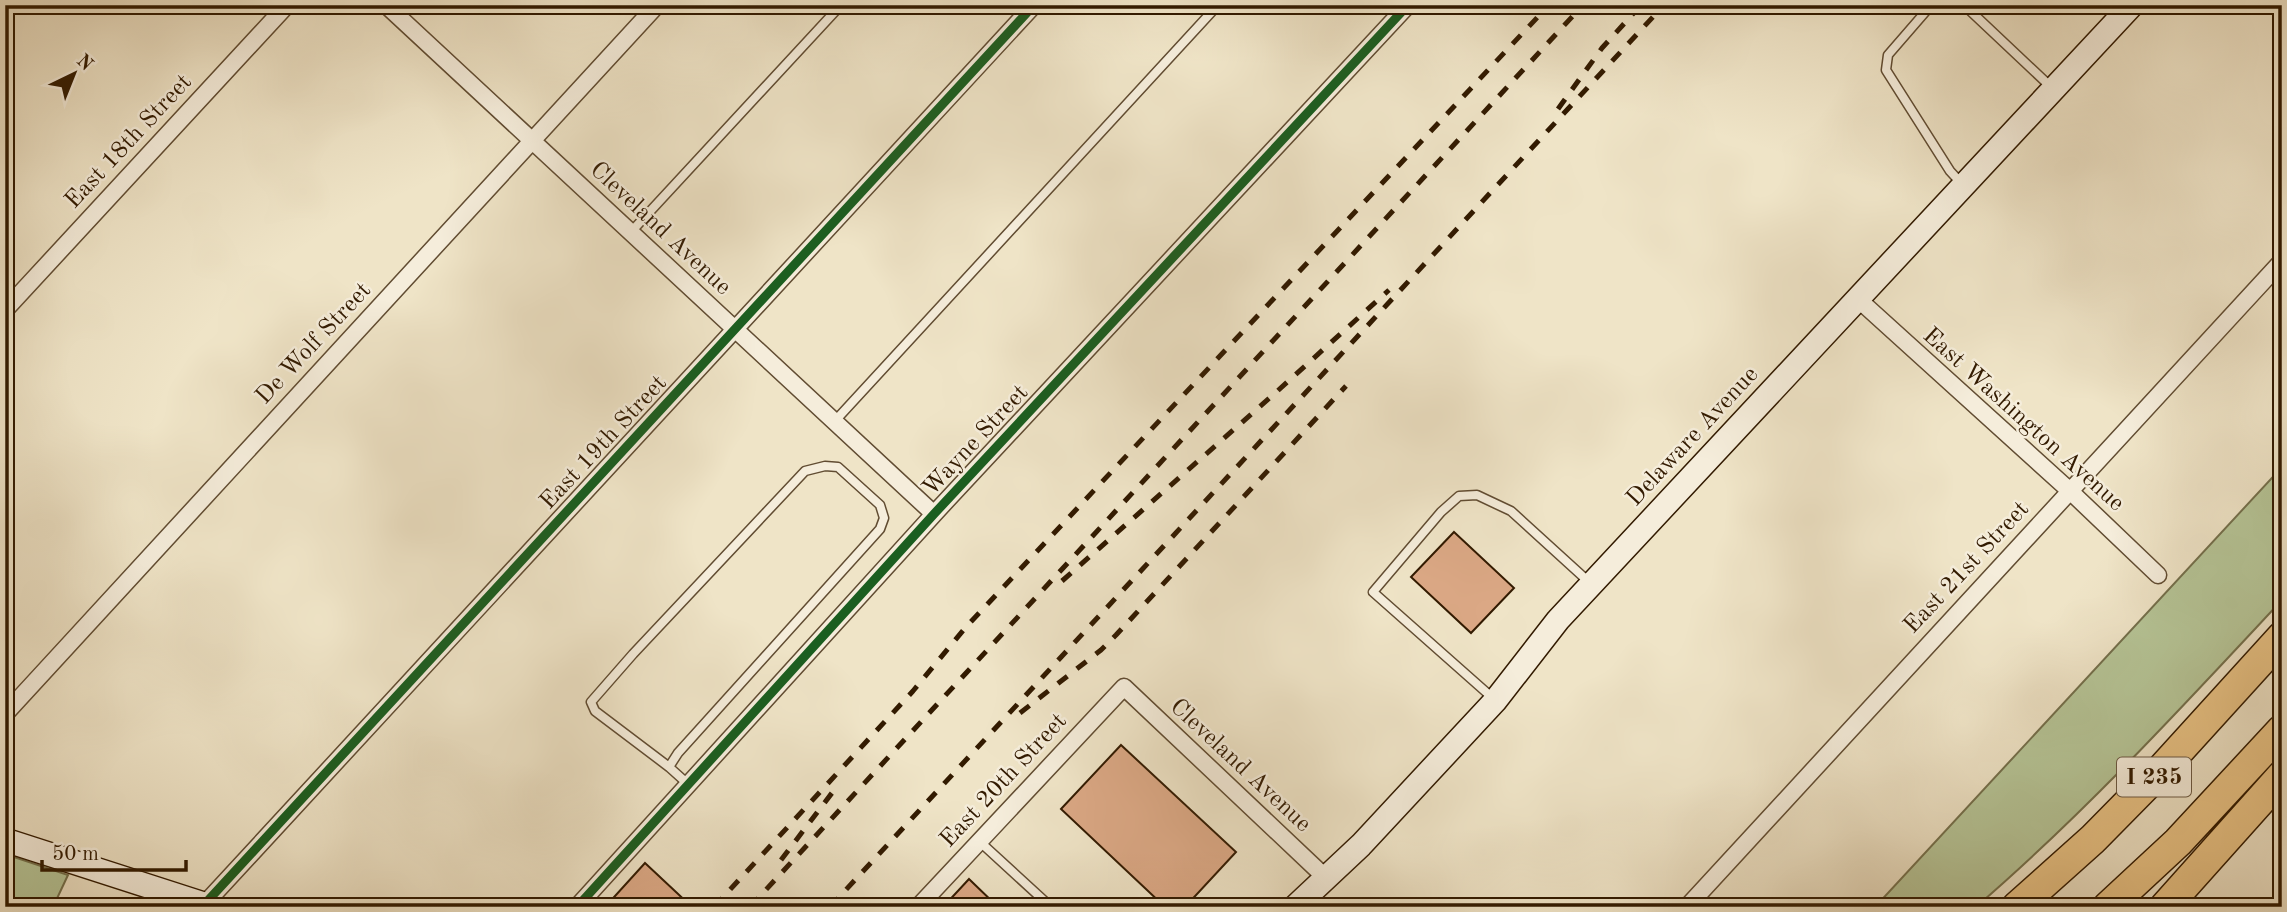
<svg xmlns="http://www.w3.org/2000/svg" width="2287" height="912" viewBox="0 0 2287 912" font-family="'Old Standard TT',serif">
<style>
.green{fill:#b6c597;stroke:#74704c;stroke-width:2}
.building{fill:#dba885;stroke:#321a00;stroke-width:2}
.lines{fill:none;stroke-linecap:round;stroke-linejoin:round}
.service-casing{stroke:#614c32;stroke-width:11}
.minor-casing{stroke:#614c32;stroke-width:19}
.secondary-casing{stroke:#321a00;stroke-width:26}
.motorway-casing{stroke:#321a00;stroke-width:33}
.service{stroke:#f5eddb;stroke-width:8}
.minor{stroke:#f5eddb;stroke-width:16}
.secondary{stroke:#f5eddb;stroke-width:23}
.motorway{stroke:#e8c284;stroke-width:30}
.rail{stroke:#321a00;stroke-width:5;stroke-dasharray:12 12;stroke-linecap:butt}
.cycleway-casing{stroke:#f5eddb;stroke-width:13}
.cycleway{stroke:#1b5e20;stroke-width:9}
.labels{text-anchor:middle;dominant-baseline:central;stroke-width:5;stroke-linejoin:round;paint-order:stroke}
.shield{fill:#f5eddb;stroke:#6c5942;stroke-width:2}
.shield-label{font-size:23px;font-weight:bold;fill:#321a00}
.street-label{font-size:24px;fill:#321a00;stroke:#f5eddb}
</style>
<rect width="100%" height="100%" fill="#efe4c7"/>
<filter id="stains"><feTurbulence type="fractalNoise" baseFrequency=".00286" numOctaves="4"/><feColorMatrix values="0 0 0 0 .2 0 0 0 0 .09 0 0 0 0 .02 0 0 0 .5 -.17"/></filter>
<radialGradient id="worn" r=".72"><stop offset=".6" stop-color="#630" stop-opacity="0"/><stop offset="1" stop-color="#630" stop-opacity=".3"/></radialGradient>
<path class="green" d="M2282,467V600C2183,706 2086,812 1977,906L1964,902L1958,907H1875Z
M5,854L68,875L53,907H5Z"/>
<path class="building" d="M1454,532L1514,588L1471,633L1411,577Z
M1121,745L1236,852L1185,907H1165L1061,809Z
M645,863L692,907H605Z
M969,879L998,907H943Z"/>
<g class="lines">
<g class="service-casing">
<path id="service" d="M1934,5L1927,10L1888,55L1886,70L1950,171L1962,184
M1964,5L2051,87
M630,233L841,5
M834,422L1218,5
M1495,700L1373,592L1441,512L1459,496L1477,495L1511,511L1589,582
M669,767L595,711L591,702L633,654L805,471L825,466L838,467L880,505L884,518L880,529L678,753L669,767L689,785
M979,841L1051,907
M402,907L447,903L456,907"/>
</g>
<g class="minor-casing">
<path id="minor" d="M386,5L934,514
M1858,299L2070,491L2158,575
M5,310L287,5
M5,714L657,5
M202,907L1034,5
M577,907L934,514L1408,5
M918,907L1124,687L1326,878
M1687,907L2282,261"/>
</g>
<g class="secondary-casing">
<path id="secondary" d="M5,840L213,907
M1295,907L1361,845L1495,701L1558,620L2132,5"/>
</g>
<g class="motorway-casing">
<path id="motorway" d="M2017,907L2093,839L2162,769L2282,637
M2108,907L2178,842L2282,730
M2165,907L2282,776"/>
</g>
<use href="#service" class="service"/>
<use href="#minor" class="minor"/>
<use href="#secondary" class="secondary"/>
<use href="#motorway" class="motorway"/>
<path class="rail" d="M1558,109L1602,48L1641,5
M1062,581L1273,395L1389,290
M1020,713L1101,650L1116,635L1346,386
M781,860L838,785
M714,907L913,691L966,627L1549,5
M750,907L1583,5
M830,907L1664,5"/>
<g class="cycleway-casing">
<path id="cycleway" d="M202,907L1034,5
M577,907L934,514L1408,5"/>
</g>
<use href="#cycleway" class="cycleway"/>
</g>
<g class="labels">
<rect class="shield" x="2117" y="757.5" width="74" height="39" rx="5"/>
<g class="shield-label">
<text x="2154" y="777">I 235</text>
</g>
<g class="street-label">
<text transform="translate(129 142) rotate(-47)">East 18th Street</text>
<text transform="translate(660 229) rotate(43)">Cleveland Avenue</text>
<text transform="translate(314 344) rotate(-47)">De Wolf Street</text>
<text transform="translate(2023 420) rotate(42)">East Washington Avenue</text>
<text transform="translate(1693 437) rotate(-47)">Delaware Avenue</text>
<text transform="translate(976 441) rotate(-47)">Wayne Street</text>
<text transform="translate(604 443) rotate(-47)">East 19th Street</text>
<text transform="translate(1967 568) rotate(-47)">East 21st Street</text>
<text transform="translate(1240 766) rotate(43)">Cleveland Avenue</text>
<text transform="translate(1004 781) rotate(-47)">East 20th Street</text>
</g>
</g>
<rect width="2287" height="912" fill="none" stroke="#efe4c7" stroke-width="28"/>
<rect x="7" y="7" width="2273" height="898" fill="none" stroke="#321a00" stroke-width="3.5"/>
<rect x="14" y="14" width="2259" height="884" fill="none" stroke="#321a00" stroke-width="2"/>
<g transform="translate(74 74) rotate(43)" stroke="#f5eddb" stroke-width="5" paint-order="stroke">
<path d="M0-5L12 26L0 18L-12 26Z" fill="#321a00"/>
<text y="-10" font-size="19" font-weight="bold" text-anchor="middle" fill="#321a00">N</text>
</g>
<path d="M42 860v10h144v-10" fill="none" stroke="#321a00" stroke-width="3.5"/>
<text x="52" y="860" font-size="21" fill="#321a00" stroke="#f5eddb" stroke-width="5" paint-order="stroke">50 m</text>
<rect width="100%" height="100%" filter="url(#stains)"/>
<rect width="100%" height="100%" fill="url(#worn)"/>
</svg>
